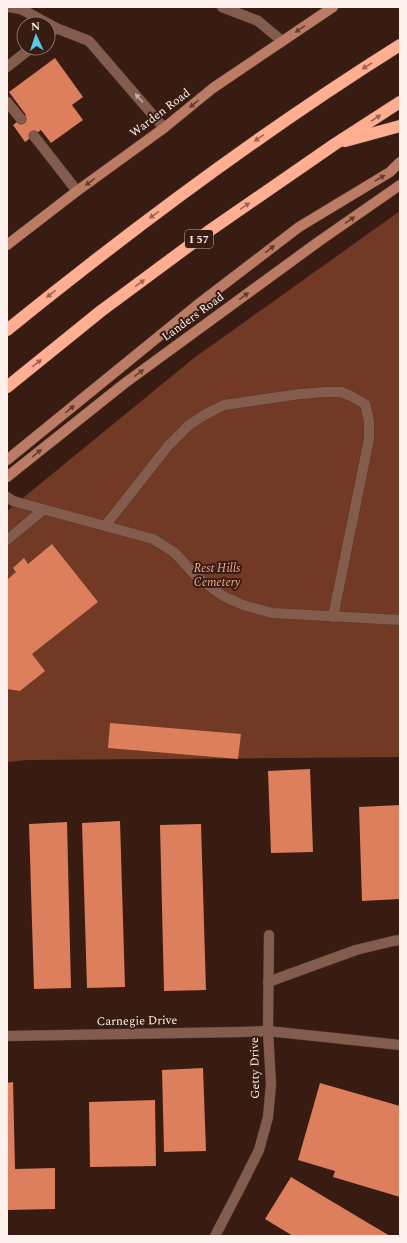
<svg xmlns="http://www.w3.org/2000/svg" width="407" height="1243" viewBox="0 0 407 1243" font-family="Spectral,serif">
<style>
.green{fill:#723924}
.building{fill:#dd7e5c}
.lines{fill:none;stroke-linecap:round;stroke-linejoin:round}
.lane-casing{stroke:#543a31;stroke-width:11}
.street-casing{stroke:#543a31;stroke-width:11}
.secondary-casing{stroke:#543a31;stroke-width:11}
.highway-casing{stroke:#543a31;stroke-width:13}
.lane{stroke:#845c4e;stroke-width:10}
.street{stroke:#845c4e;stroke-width:10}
.secondary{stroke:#bb7b64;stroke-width:10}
.highway{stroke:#ffae92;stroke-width:12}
.oneway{fill:#663d2f}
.oneway2{fill:#9c6552}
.oneway3{fill:#c7aea5}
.labels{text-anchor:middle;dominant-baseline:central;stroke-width:4;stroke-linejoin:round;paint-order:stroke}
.shield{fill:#381c12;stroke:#c2b1ab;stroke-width:1}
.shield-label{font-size:11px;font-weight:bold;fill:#fdf1ed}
.street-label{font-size:12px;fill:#fdf1ed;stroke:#381c12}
.park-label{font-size:12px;font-style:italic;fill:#f4aa90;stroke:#381c12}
</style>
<rect width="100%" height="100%" fill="#381c12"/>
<path class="green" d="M400,211V757L27,760L7,762V511L194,358Z"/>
<path class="building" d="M55,58L83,97L72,105L83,120L51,143L41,130L25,142L13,125L26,115L9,92Z
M52,544L98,602L32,654L45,671L20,691L7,689V580L16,572L13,568L24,558L28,564Z
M110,723L241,734L238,759L108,748Z
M310,769L313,852L271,853L268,771Z
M400,805V899L362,901L359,807Z
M120,821L125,987L87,988L82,823Z
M67,822L71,988L34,989L29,824Z
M201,824L206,990L164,991L160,825Z
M203,1068L206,1151L164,1152L162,1070Z
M13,1082L15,1169L55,1168V1209L7,1210V1083Z
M320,1083L400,1106V1197L333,1177L335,1171L298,1160Z
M155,1100L156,1166L90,1167L89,1102Z
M291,1177L390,1236H293L265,1219Z"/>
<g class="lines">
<g class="lane-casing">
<path id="lane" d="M9,7L21,9L56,28L89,41L164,128
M222,7L258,21L282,41
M48,35L56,28
M7,67L31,48
M7,102L21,119
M34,136L77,191
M7,497L13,501L105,526L168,446L189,425L206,414L224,405L300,394L326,392H341L351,396L365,404L369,421V439L333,617
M105,526L153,539L175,553L197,577L223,596L243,605L272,613L400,620
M7,540L43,510
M268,982L356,950L393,941L400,940
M268,1031L400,1045"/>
</g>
<g class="street-casing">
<path id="street" d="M7,1036L240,1032L268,1031
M215,1236L240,1188L259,1150L268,1117L271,1084L268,1031L269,935"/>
</g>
<g class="secondary-casing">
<path id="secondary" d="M7,245L77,191L164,128L213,88L333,7
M7,460L201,302L299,227L390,172L400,162
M7,477L125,383L318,242L400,185"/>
</g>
<g class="highway-casing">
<path id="highway" d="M345,141L400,126
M7,330C133,228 263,131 400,45
M7,387L101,311L209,231L335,144L400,102"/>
</g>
<use href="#lane" class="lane"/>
<use href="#street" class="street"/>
<use href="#secondary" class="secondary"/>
<use href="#highway" class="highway"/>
</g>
<defs><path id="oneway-solid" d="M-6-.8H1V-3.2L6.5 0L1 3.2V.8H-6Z"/></defs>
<g class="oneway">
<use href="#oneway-solid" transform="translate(300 29) rotate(146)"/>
<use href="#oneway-solid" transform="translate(194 104) rotate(141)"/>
<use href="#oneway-solid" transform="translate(380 178) rotate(-31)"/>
<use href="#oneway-solid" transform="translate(90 182) rotate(144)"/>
<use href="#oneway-solid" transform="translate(350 220) rotate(-35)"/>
<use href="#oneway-solid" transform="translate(270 249) rotate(-37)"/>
<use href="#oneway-solid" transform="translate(244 296) rotate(-36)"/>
<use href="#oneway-solid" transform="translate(139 373) rotate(-36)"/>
<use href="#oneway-solid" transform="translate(70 409) rotate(-39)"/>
<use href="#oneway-solid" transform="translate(37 453) rotate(-39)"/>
</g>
<g class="oneway2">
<use href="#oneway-solid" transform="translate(367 66) rotate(148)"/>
<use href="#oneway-solid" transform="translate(376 118) rotate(-33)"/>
<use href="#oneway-solid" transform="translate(259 138) rotate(145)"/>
<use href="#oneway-solid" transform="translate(245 206) rotate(-35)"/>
<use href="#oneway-solid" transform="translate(154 215) rotate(144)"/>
<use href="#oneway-solid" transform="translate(140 283) rotate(-36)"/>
<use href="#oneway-solid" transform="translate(51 294) rotate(141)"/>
<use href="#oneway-solid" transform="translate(37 363) rotate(-39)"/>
</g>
<use class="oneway3" href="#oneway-solid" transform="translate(139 98) rotate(-131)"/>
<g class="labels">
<rect class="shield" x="185" y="230" width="28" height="18" rx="3"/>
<g class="shield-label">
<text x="199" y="239">I 57</text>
</g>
<g class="street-label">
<text transform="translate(160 113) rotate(-37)">Warden Road</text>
<text transform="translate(193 317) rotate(-36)">Landers Road</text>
<text transform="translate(137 1021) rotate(-1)">Carnegie Drive</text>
<text transform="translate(255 1068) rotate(-91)">Getty Drive</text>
</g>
<g class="park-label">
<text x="217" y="568">Rest Hills<tspan x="217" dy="14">Cemetery</tspan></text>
</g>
</g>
<rect width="407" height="1243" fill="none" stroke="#fdf1ed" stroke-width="16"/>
<g transform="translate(36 36) rotate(357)"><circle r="19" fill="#381c12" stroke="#87716a"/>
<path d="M0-3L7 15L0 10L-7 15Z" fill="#5bc7e7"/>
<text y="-6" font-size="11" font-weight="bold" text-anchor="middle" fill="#fdf1ed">N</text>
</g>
</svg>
